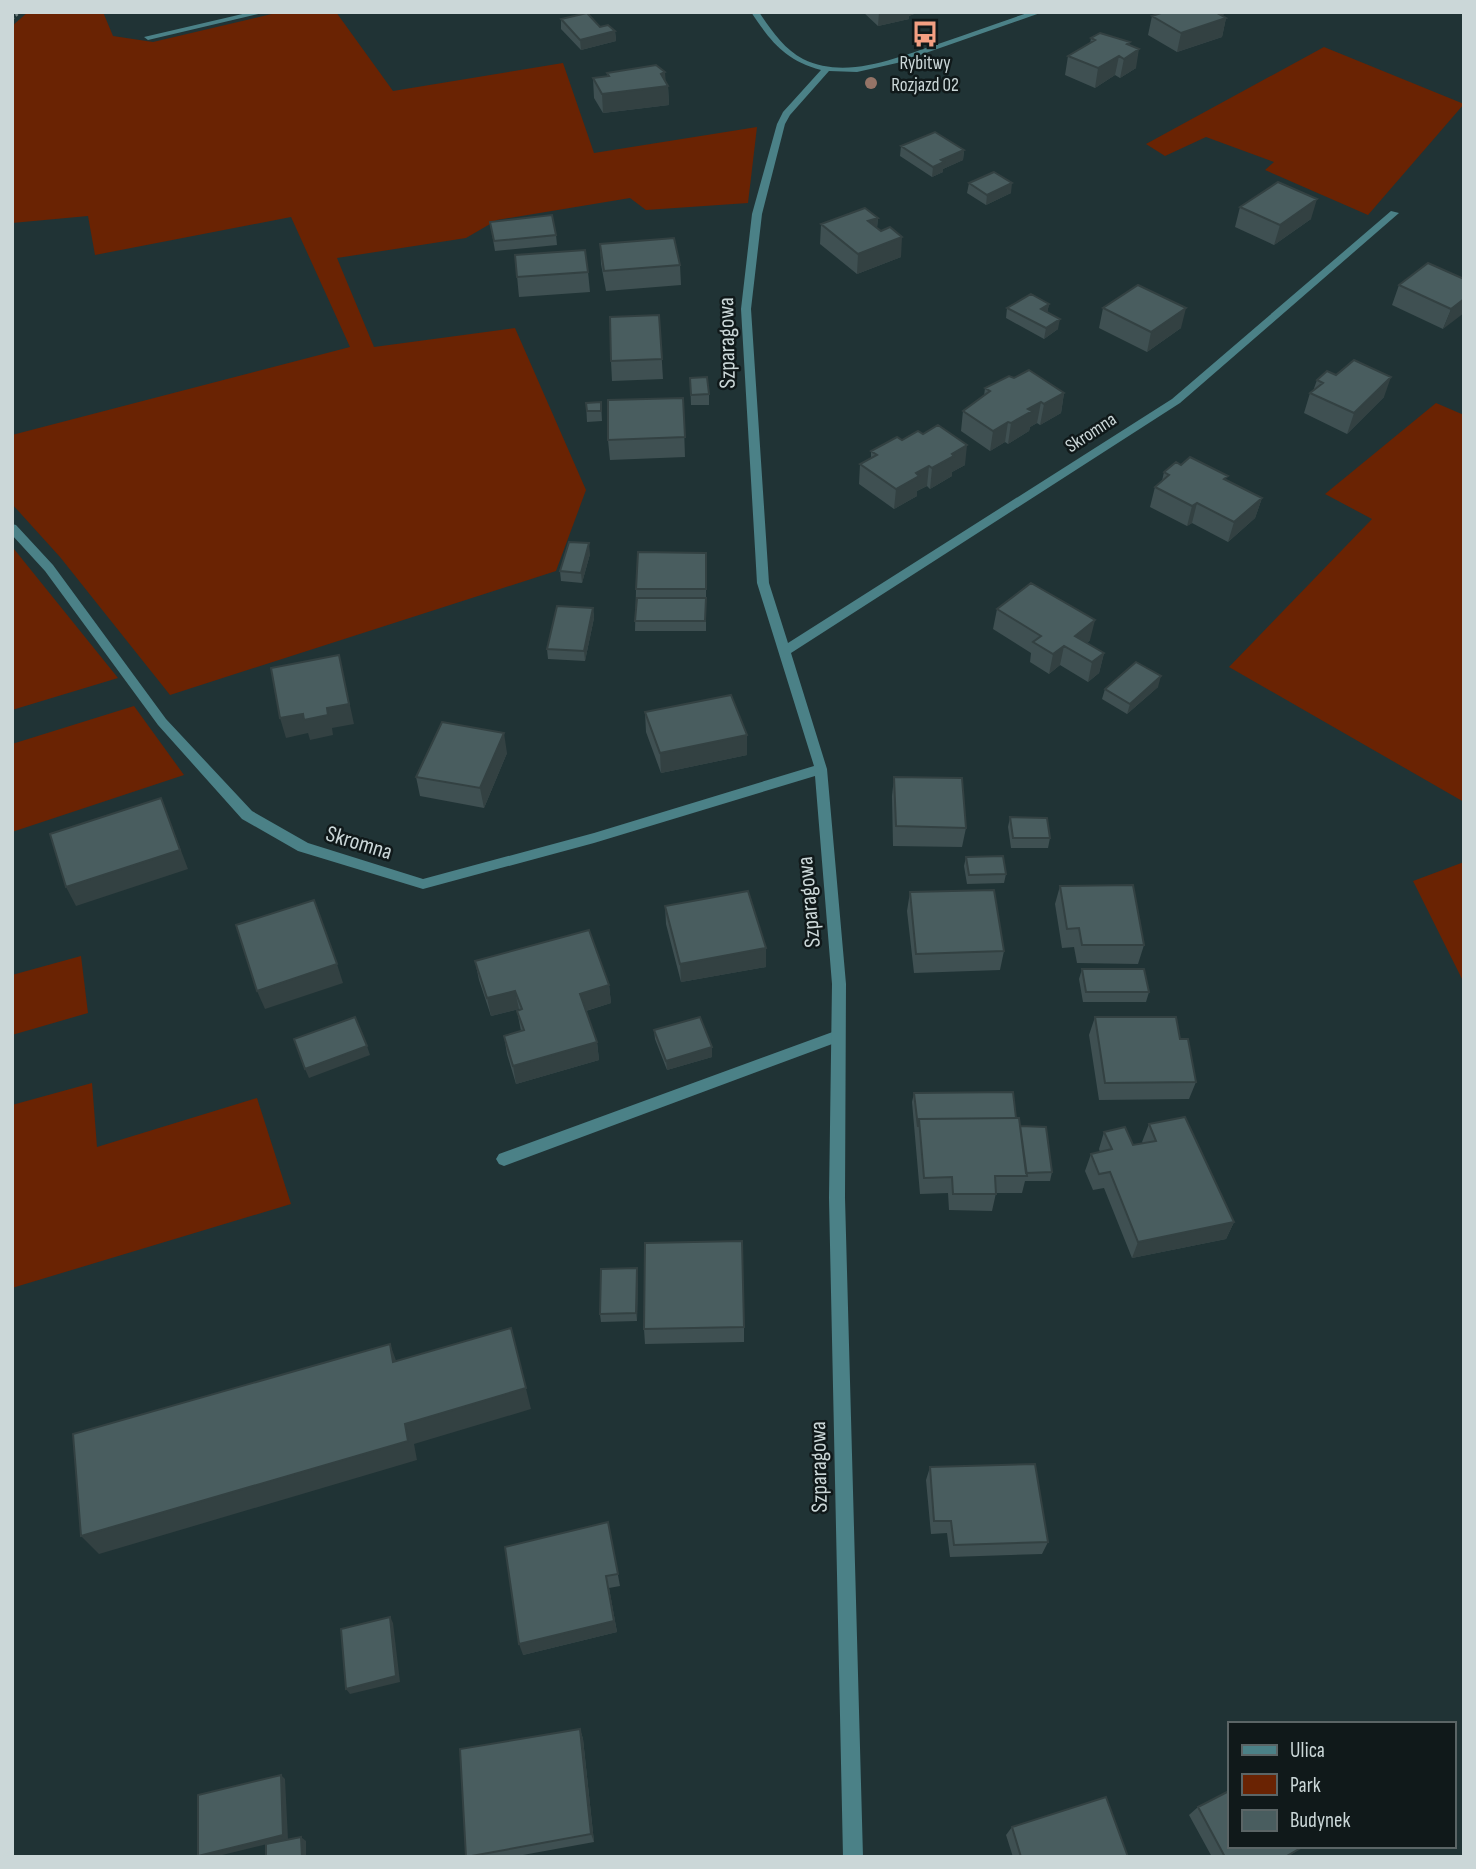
<svg xmlns="http://www.w3.org/2000/svg" width="1476" height="1869" viewBox="0 0 1476 1869" font-family="'Sofia Sans Condensed',sans-serif">
<style>
.green{fill:#6a2303}
.lines{fill:none;stroke-linecap:round;stroke-linejoin:round}
.path{stroke:#718182;stroke-width:2.5;stroke-dasharray:2.5 2.5;stroke-linecap:butt}
.lane{fill:#4b8187;fill-rule:evenodd}
.street{fill:#4b8187;fill-rule:evenodd}
.tree{fill:#957467}
.wall{fill:#3f5052}
.shaded-wall{fill:#334142}
.building{fill:#495d5f;stroke:#334142;stroke-width:2}
.labels{text-anchor:middle;dominant-baseline:central;stroke-width:5;stroke-linejoin:round;paint-order:stroke}
.far-poi-label{font-size:19px;fill:#cbd7d8;stroke:#10191a}
.far-street-label{font-size:19px;fill:#cbd7d8;stroke:#10191a}
.street-label{font-size:23px;fill:#cbd7d8;stroke:#10191a}
</style>
<rect width="100%" height="100%" fill="#203335"/>
<path class="green" d="M28,12H103L113,36L153,42L280,12H336L393,91L563,63L594,153L757,127L748,203L646,210L630,198L497,220L466,238L337,258L374,347L515,328L586,490L556,571L170,695L60,557L12,504V435L350,347L291,217L95,255L88,216L12,223V26Z
M1324,47L1464,104L1368,215L1265,170L1274,162L1206,137L1165,156L1146,144Z
M1436,403L1464,415V802L1229,667L1372,519L1325,494Z
M12,547L14,549L118,678L12,710Z
M134,706L184,775L12,832V744Z
M1464,862V983L1413,881Z
M81,956L88,1013L12,1035V975Z
M92,1083L97,1147L257,1098L291,1204L12,1288V1105Z"/>
<g class="lines">
<path class="path" d="M12,19L20,12"/>
<path class="lane" d="M251,12H267L148,40L144,37Z
M838,1030L843,1032L845,1036L843,1040L504,1166L499,1164L496,1159L499,1154Z"/>
<path class="street" d="M751,12H759C771,30 784,49 803,59C848,81 900,56 944,42C972,32 1001,22 1030,12H1043L897,63L857,72L829,71L790,115L785,124L762,214L751,309L769,583L788,643L1172,399L1391,211L1399,213L1180,403L791,653L827,769L846,984L845,1198L863,1857H843L829,1198L832,984L815,776L594,843L423,889L298,851L242,819L158,725L45,571L12,535V524L16,525L53,565L166,719L252,811L308,843L423,879L594,833L814,766L757,583L741,309L752,214L777,124L783,112L821,70C785,60 771,42 751,12Z"/>
</g>
<circle class="tree" cx="871" cy="83" r="6"/>
<path class="wall" d="M863,12H919L909,16V19L878,26Z
M1224,12L1223,16L1226,18L1222,37L1177,52L1148,35L1152,16Z
M561,19L600,27L615,31L616,41L581,50L561,29Z
M1091,38L1129,45L1136,68L1120,78L1115,75L1095,88L1065,75L1068,56L1090,44Z
M607,73L665,81L668,86L669,105L603,113L594,98L593,78L607,76Z
M901,146L964,150L963,160L943,169V172L932,177L900,156Z
M969,183L1011,193L986,205L967,193Z
M1240,207L1311,219L1274,245L1235,227Z
M878,218L877,228L901,257L857,274L820,244L821,224Z
M490,222L556,235L557,245L495,251Z
M600,244L680,265L681,285L606,291L601,264Z
M515,255L588,272L590,292L519,297Z
M1464,279L1443,329L1392,305L1399,285Z
M1049,304L1047,313L1058,329L1044,339L1006,318L1007,308Z
M1103,308L1181,328L1147,352L1099,328Z
M659,315L663,379L612,381L611,361Z
M690,378L709,394V405H691Z
M1014,378L1064,393L1061,413L1040,425L1037,423L1030,427L1029,431L1008,444L1005,442L990,451L961,431L963,411L984,396L985,388Z
M1317,380L1384,397L1347,434L1304,413L1310,393L1313,391Z
M683,398L685,457L610,460L608,440Z
M601,402L602,421L587,422L586,403Z
M902,440L965,465L952,472V476L930,489L927,486L917,491V496L894,509L859,484L860,464L871,458V451Z
M1181,465L1226,480L1262,498L1255,518L1228,542L1192,523L1187,526L1150,507L1155,487L1162,481L1164,472Z
M706,553V631H635L636,589Z
M590,554L582,583L561,581L560,571Z
M593,608L594,618L585,661L548,659L547,649Z
M997,609L1090,640L1087,643L1104,653L1099,673L1088,682L1060,665L1049,674L1030,662L1031,653L993,629Z
M1158,687L1127,714L1102,699L1105,689Z
M645,712L747,755L661,773L646,732Z
M507,753L484,808L420,796L416,777Z
M894,777L966,828L962,847L893,846L892,796Z
M1010,817L1050,838L1048,848H1011L1008,827Z
M966,857L1006,874L1004,883L967,884L964,866Z
M1060,886L1144,945L1138,964L1077,963L1074,947L1062,948L1055,904Z
M910,892L1004,951L1000,970L914,973L907,911Z
M665,906L766,967L681,982L666,924Z
M475,961L609,985L611,1003L586,1011L597,1042L599,1060L516,1084L507,1054L504,1036L521,1031L517,1011L519,1010V1009L491,1016L479,980Z
M1082,969L1149,992L1146,1002H1083L1079,979Z
M1095,1017L1180,1039L1196,1082L1189,1099L1099,1100L1089,1035Z
M654,1030L712,1057L667,1070L655,1039Z
M914,1093L1016,1118L1020,1126L1052,1172L1050,1181H1025L1022,1193H996L992,1211L949,1210L948,1193L920,1194L912,1102Z
M1149,1124L1234,1222L1226,1239L1132,1258L1104,1188L1093,1190L1085,1171L1091,1154L1100,1152L1099,1149L1104,1132L1133,1145L1143,1143L1142,1142Z
M638,1276L637,1321L601,1322L600,1314Z
M744,1327V1342L645,1344L644,1329Z
M930,1467L1048,1542L1042,1554L950,1557L947,1533L931,1534L926,1480Z
M608,1522L620,1586L609,1588L617,1632L523,1655Z
M580,1729L583,1739L594,1842L512,1857H466Z
M1198,1807L1304,1846L1287,1857H1212L1189,1815Z
M1012,1827L1128,1857H1013L1006,1835Z"/>
<path class="shaded-wall" d="M879,12H919L909,16V19L878,26Z
M1224,12L1222,19L1226,18L1222,37L1177,52L1181,33Z
M615,31L616,41L581,50L580,40Z
M1130,42L1127,56L1139,49L1136,68L1120,78L1127,44Z
M1119,56L1115,75L1095,88L1098,68Z
M665,72L666,86H668L669,105L603,113L602,94Z
M964,150L963,160L943,169V172L932,177L933,167L941,160Z
M1012,183L1011,193L986,205L987,195Z
M1317,199L1311,219L1274,245L1280,225Z
M878,218L876,238L868,221Z
M902,237L901,257L857,274L858,254Z
M1464,299V313L1443,329L1451,309Z
M1049,304L1047,314L1041,309Z
M1186,308L1181,328L1147,352L1151,332Z
M1060,319L1058,329L1044,339L1046,328Z
M1391,377L1384,397L1347,434L1354,413Z
M1064,393L1061,413L1040,425L1044,404Z
M1041,402L1037,423L1030,427L1029,431L1008,444L1011,423L1028,409Z
M1008,422L1005,442L990,451L993,431Z
M967,445L965,465L952,472V476L930,489L932,468L952,454Z
M929,466L927,486L917,491V496L894,509L896,489L916,473Z
M1262,498L1255,518L1228,542L1234,522Z
M1197,503L1192,523L1187,526L1192,506Z
M589,543L590,554L582,583L581,573Z
M593,608L594,618L585,661L584,651Z
M1095,620L1090,640L1076,653L1075,636Z
M1064,646L1060,665L1049,674L1053,654Z
M1104,653L1099,673L1088,682L1092,662Z
M339,655L354,724L332,728L333,735L310,740L308,733L286,738L280,718L327,708Z
M1161,676L1158,687L1127,714L1130,704Z
M504,733L507,753L484,808L480,788Z
M747,735V755L661,773L660,753Z
M161,798L188,869L76,906L66,887Z
M766,948V967L681,982L680,964Z
M337,964L343,983L265,1009L257,991Z
M609,985L611,1003L582,1012L580,994Z
M515,991L519,1009L491,1016L487,998Z
M597,1042L599,1060L516,1084L513,1066Z
M367,1046L370,1055L309,1078L305,1069Z
M712,1047V1057L667,1070L666,1061Z
M1234,1222L1226,1239L1132,1258L1138,1242Z
M637,1268L638,1276L637,1321L636,1313Z
M511,1328L531,1409L414,1444L417,1460L99,1554L81,1536L405,1424Z
M390,1344L398,1366L393,1362Z
M606,1576L617,1632L523,1655L519,1644Z
M390,1617L393,1623L400,1682L350,1694L346,1689Z
M580,1729L583,1739L594,1842L591,1834Z
M281,1775L285,1779L288,1839L214,1857H200L198,1856Z
M301,1837L306,1841V1857H302Z"/>
<path class="building" d="M1164,12H1223L1219,14L1226,18L1181,33L1152,16Z
M587,13L600,27L608,25L615,31L580,40L561,19Z
M1100,33L1130,42L1127,44L1139,49L1124,59L1119,56L1098,68L1068,56L1095,40L1091,38Z
M656,65L665,72L661,74L668,86L602,94L593,78L609,76L607,73Z
M935,132L964,150L941,160L944,162L933,167L901,146Z
M994,172L1012,183L987,195L969,183Z
M1278,182L1317,199L1280,225L1240,207Z
M865,208L878,218L868,221L881,231L890,227L902,237L858,254L821,224Z
M552,215L556,235L494,241L490,222Z
M674,238L680,265L604,271L600,244Z
M585,250L588,272L517,277L515,255Z
M1428,263L1464,279V299L1451,309L1399,285Z
M1138,285L1186,308L1151,332L1103,308Z
M1031,294L1049,304L1041,309L1060,319L1046,328L1007,308Z
M659,315L662,359L611,361L610,317Z
M1354,360L1391,377L1354,413L1310,393L1323,383L1317,380L1327,371L1336,375Z
M1029,370L1064,393L1044,404L1041,402L1028,409L1032,411L1011,423L1008,422L993,431L963,411L990,391L985,388L1009,376L1014,378Z
M707,377L709,394L691,395L690,378Z
M683,398L685,437L608,440V400Z
M601,402V411H587L586,403Z
M938,425L967,445L952,454L954,456L932,468L929,466L916,473L919,476L896,489L860,464L877,455L871,451L897,437L902,440L918,431L923,434Z
M1190,457L1228,476L1224,479L1262,498L1234,522L1197,503L1192,506L1155,487L1169,475L1164,472L1176,462L1181,465Z
M569,542L589,543L581,573L560,571Z
M638,552L706,553V589H636Z
M1031,583L1095,620L1075,636L1104,653L1092,662L1064,646L1053,654L1033,642L1041,636L997,609Z
M637,598H706L705,621H635Z
M557,606L593,608L584,651L547,649Z
M339,655L349,704L327,708L328,715L304,720L303,714L280,718L271,668Z
M1136,662L1161,676L1130,704L1105,689Z
M731,695L747,735L660,753L645,712Z
M442,722L504,733L480,788L416,777Z
M894,777L962,778L966,828L896,826Z
M161,798L180,850L66,887L50,834Z
M1010,817L1047,818L1050,838H1013Z
M1003,856L1006,874L969,875L966,857Z
M1133,885L1144,945H1082L1079,928L1067,929L1060,886Z
M994,890L1004,951L916,954L910,892Z
M748,891L766,948L680,964L665,906Z
M314,900L337,964L257,991L236,925Z
M589,930L609,985L580,994L597,1042L513,1066L504,1036L524,1030L517,1011L522,1009L515,991L487,998L475,961Z
M1082,969H1144L1149,992H1086Z
M355,1017L367,1046L305,1069L294,1039Z
M700,1017L712,1047L666,1061L654,1030Z
M1095,1017H1176L1180,1039H1188L1196,1082L1105,1083Z
M1013,1092L1016,1118L919,1119L918,1127L914,1093Z
M1185,1117L1234,1222L1138,1242L1110,1172L1099,1174L1091,1154L1112,1149L1104,1132L1125,1127L1133,1145L1156,1141L1149,1124Z
M1019,1118L1027,1176H995L996,1194H953L952,1177L924,1178L919,1119Z
M1020,1126L1046,1127L1052,1172L1026,1173Z
M742,1241L744,1327L644,1329L645,1243Z
M637,1268L636,1313L600,1314L601,1269Z
M511,1328L526,1388L405,1424L408,1441L81,1536L73,1434L390,1344L393,1362Z
M1035,1464L1048,1542L954,1545L951,1521H934L930,1467Z
M608,1522L618,1574L606,1576L614,1621L519,1644L505,1547Z
M390,1617L396,1676L346,1689L341,1629Z
M580,1729L591,1834L466,1857L460,1749Z
M281,1775L283,1835L198,1856V1795Z
M1229,1791V1846H1304L1285,1857H1225L1198,1807Z
M1106,1797L1128,1857H1021L1012,1827Z
M301,1837L302,1857H266V1844Z"/>
<defs>
<g id="bus-bare" transform="scale(2.1)"><path d="M-5-6H5V4H4V6H2V4H-2V6H-4V4H-5ZM-3.5-4V0h7V-4ZM-3.5 1.2v1.5H-2V1.2ZM2 1.2v1.5H3.5V1.2Z" fill="#f39f82" stroke="#10191a" stroke-width="2.5" paint-order="stroke"/></g>
</defs>
<g fill-rule="evenodd">
<use href="#bus-bare" x="925" y="34"/>
</g>
<g class="labels">
<g class="far-poi-label">
<text x="925" y="63">Rybitwy<tspan x="925" dy="22">Rozjazd 02</tspan></text>
</g>
<g class="far-street-label">
<text transform="translate(1091 433) rotate(-33)">Skromna</text>
</g>
<g class="street-label">
<text transform="translate(727 343) rotate(-91)">Szparagowa</text>
<text transform="translate(359 843) rotate(17)">Skromna</text>
<text transform="translate(809 902) rotate(-95)">Szparagowa</text>
<text transform="translate(819 1467) rotate(-91)">Szparagowa</text>
</g>
</g>
<rect width="1476" height="1869" fill="none" stroke="#cbd7d8" stroke-width="28"/>
<rect x="1228" y="1722" width="228" height="126" fill="#10191a" stroke="#5b6566" stroke-width="2"/>
<rect x="1242" y="1745" width="35" height="10" fill="#4b8187" stroke="#5b6566" stroke-width="2"/>
<text x="1290" y="1757" font-size="21" fill="#cbd7d8">Ulica</text>
<rect x="1242" y="1774" width="35" height="21" fill="#6a2303" stroke="#5b6566" stroke-width="2"/>
<text x="1290" y="1792" font-size="21" fill="#cbd7d8">Park</text>
<rect x="1242" y="1810" width="35" height="21" fill="#495d5f" stroke="#5b6566" stroke-width="2"/>
<text x="1290" y="1827" font-size="21" fill="#cbd7d8">Budynek</text>
</svg>
